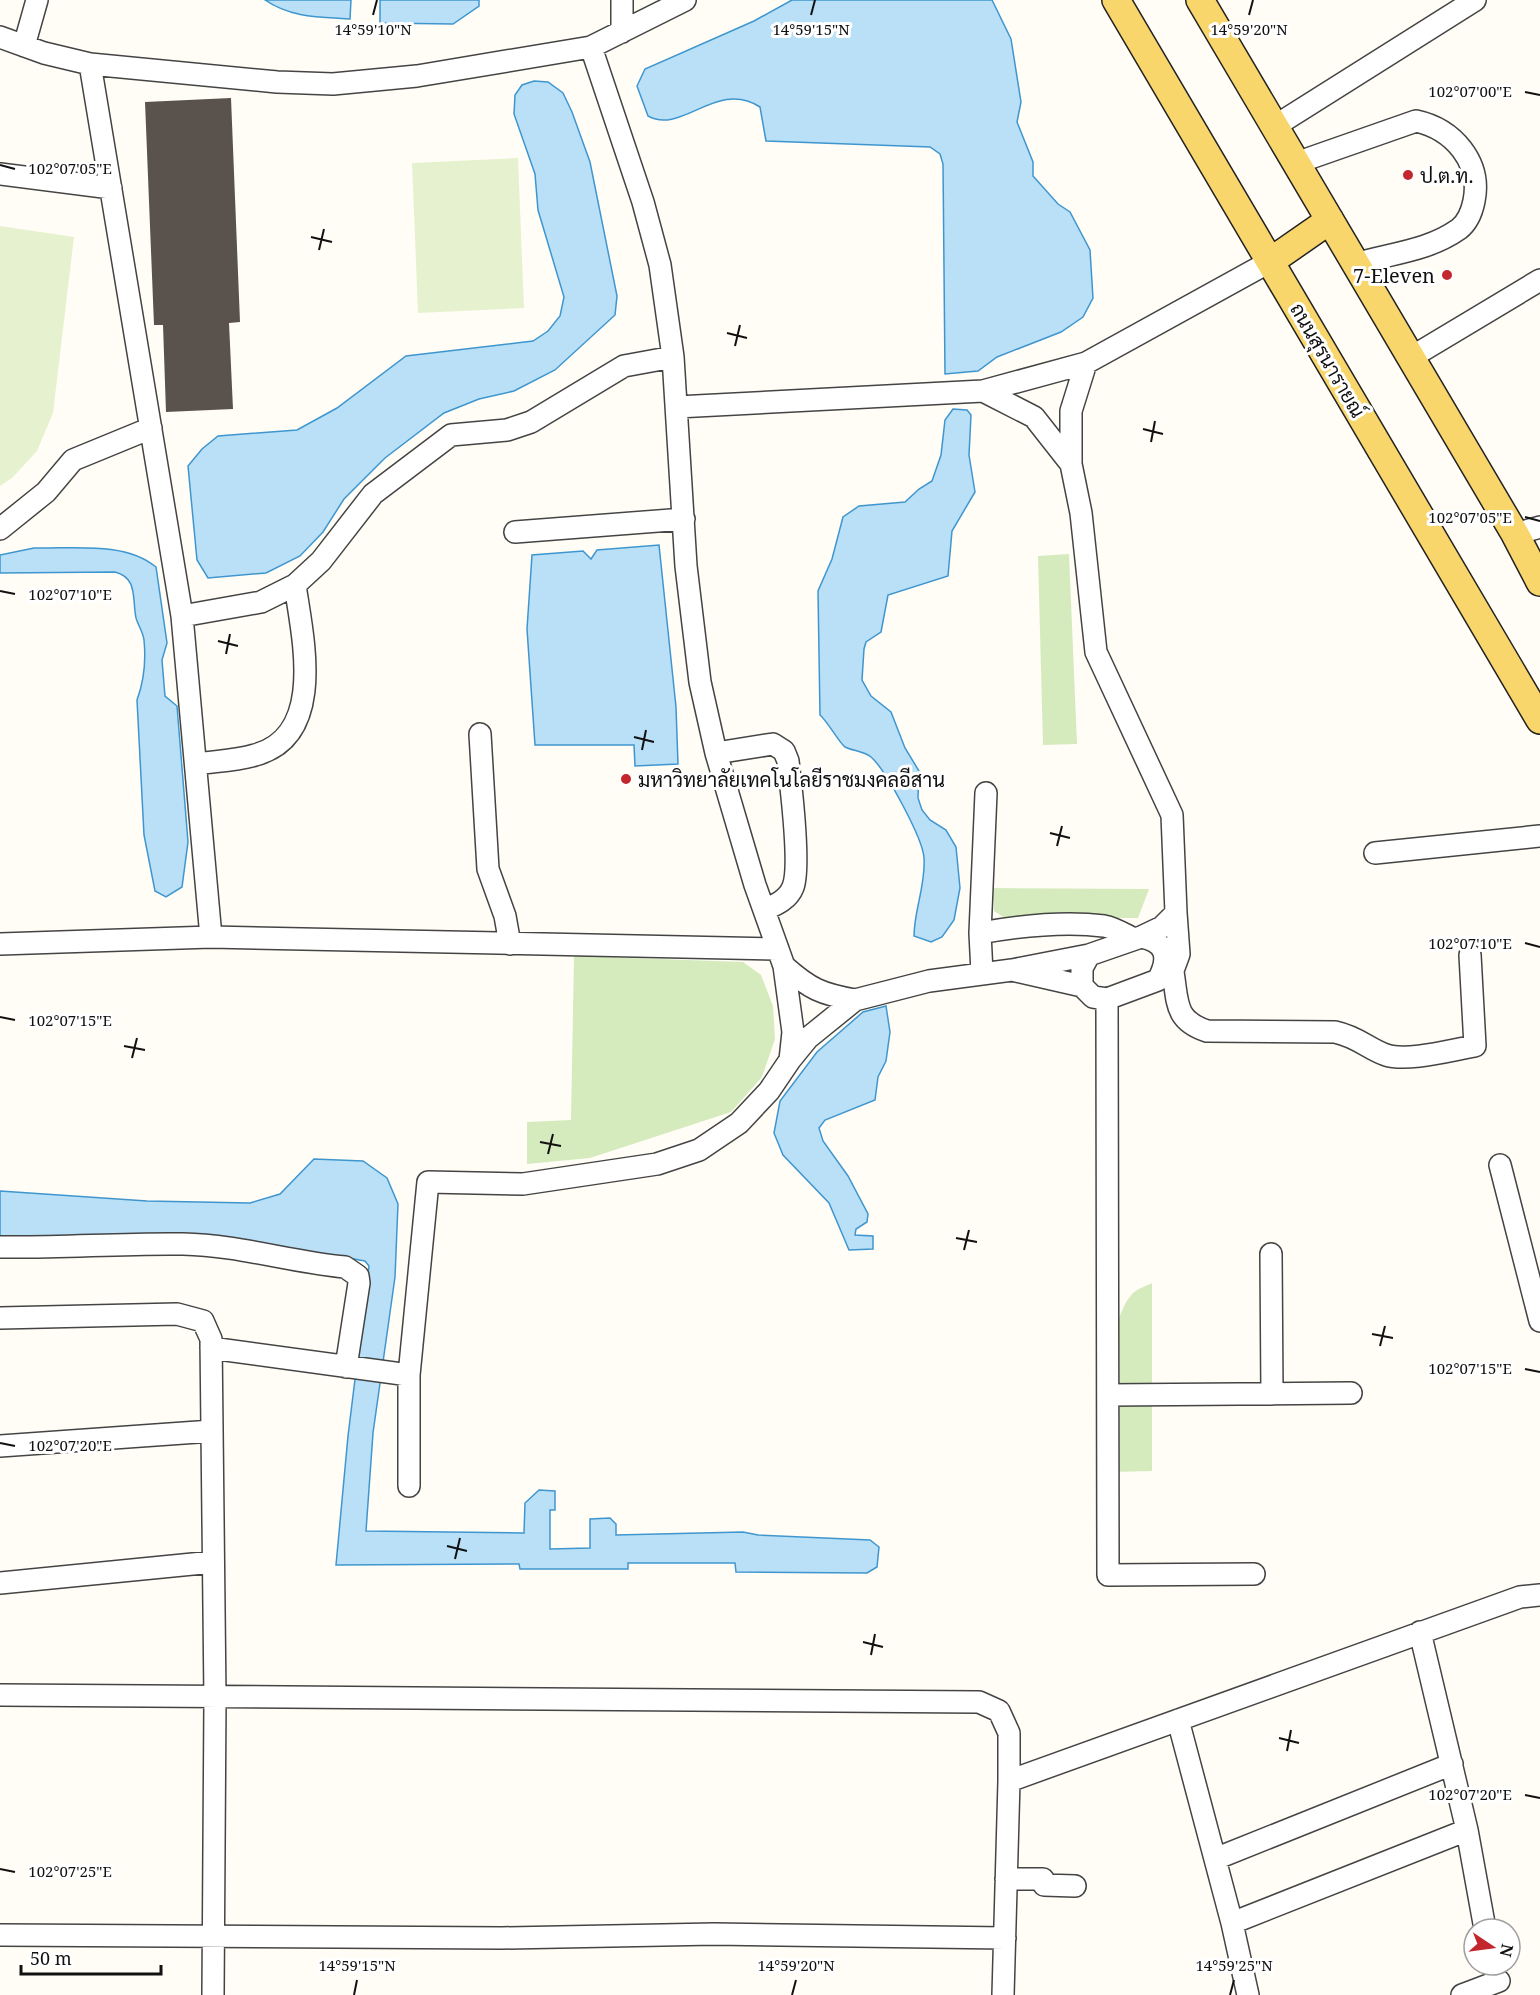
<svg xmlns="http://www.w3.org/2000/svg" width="1540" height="1995" viewBox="0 0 1540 1995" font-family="'Noto Serif',Sarabun,serif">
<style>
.green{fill:#d5ebbd}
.pitch{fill:#e6f2cf}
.water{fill:#b9e0f7;stroke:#3f96cf;stroke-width:1.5}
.building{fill:#5a524d}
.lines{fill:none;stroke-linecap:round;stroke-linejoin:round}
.minor-casing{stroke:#444;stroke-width:24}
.major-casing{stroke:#222;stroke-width:30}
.minor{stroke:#fff;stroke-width:21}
.major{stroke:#f9d66b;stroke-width:27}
.ticks{fill:none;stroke:#111;stroke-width:2}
.poi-dot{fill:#c4262e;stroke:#fff;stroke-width:2}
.labels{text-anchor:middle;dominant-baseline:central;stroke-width:6;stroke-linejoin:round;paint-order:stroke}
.poi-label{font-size:20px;fill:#111;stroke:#fff;text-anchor:start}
.street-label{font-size:20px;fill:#111;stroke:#fff}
.ticks-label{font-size:15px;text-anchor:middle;fill:#111;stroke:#fff;stroke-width:6;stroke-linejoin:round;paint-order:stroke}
</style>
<rect width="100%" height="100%" fill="#fffdf5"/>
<path class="green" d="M1069,554L1077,744L1043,745L1038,556Z
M993,888L1149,889L1138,918H1005L994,911Z
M574,956L743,962L761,975L773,1006L775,1039L762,1077L731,1112L590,1158L527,1164V1122L571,1120Z
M1152,1283V1471L1113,1472C1112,1425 1101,1330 1132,1294C1137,1289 1146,1286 1152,1283Z"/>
<path class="pitch" d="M518,158L524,308L418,313L412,163Z
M0,226L74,237L53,413L37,451L12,478L0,486Z"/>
<path class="water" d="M265,0H351L350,19C320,17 291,18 265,0Z
M380,0H479V6L453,24L380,23Z
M792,0H992L1011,39L1021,102L1017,122L1033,162V176L1058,204L1070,212L1090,250L1093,298L1083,317L1061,332L997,357L978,371L945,374L943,164L940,154L930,147L766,141L760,107C717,79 682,135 648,116L637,86L645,69L754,21Z
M534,81L548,82L563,93L572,112L590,162L617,296L615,315L555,370L514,391L479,399L444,413L385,458L344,499L323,532L300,556L266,573L208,578L197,560L188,466L202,449L218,436L297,430L337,408L406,356L533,341L548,331L560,316L564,297L538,210L535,174L514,114L515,95L522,85Z
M953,409L967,410L971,415L969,455L975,492L952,531L948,576L888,595L881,632L866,642L864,649L862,680L871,696L891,712L905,748L919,771L918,798L922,810L930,820L946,830L956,847L960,888L954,920L942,937L931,942L914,936C914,910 926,885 924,858C923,839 886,770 871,757C863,751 853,751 845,747C840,744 828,722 820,715L818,591L832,559L843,517L859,506L905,502L919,489L932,481L941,455L945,420Z
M659,545L676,707L678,764L635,766L634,745H535L527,629L532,555L583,551L591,559L597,550Z
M34,548C72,549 125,541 156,567L167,643L162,660L165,696L177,706L188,842L182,887L166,897L155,891L144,835L137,700C144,681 146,660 144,640C143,632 138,625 136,618C132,598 138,578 115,572L0,573V555Z
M886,1006L890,1032L886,1061L878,1077L875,1100L825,1120L819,1128L823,1141L848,1176L868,1214L867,1222L856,1229L855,1235L873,1236V1249L849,1250L829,1203L783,1155L774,1133L780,1101L817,1052L863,1012Z
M314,1159L363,1161L387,1178L398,1204L395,1277L373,1433L366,1531L524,1533L525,1503L539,1490L555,1491V1510H550V1549L590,1548V1519L610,1518L616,1524V1535L743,1532L758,1535L870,1540L879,1547L877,1567L867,1573L736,1572L735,1563H628V1569H520L519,1564L336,1565L348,1436L369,1266L365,1261C245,1238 122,1243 0,1236V1191L147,1201L250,1203L280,1194Z"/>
<path class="building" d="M231,98L240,322L229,323L233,409L166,412L163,325H154L145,102Z"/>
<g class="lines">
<g class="minor-casing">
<path id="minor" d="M622,32V0
M0,37L44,53L90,64L277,82L333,84L417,76L591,47L685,0
M24,46L37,0
M591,47L643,202L660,265L673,357L686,566L700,682L716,753L755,885L784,966
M90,64L182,616L211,937
M1275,126L1475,0
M1296,163L1416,121C1453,129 1482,162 1474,201C1472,211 1468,222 1459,229C1428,251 1392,253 1355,264
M0,174L111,188
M1410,358L1540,280
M1086,363L1071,411V464L1081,513L1096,652L1172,815L1176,913
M983,391L1034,417L1071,464
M677,407L983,391L1086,363L1271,261
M0,529L46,492L73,460L151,428
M515,532L684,519
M1515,534L1540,527
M182,616L261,602L295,585L321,561L373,494L451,435L507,430L531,422L624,366L673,357
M480,734L488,869L505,916L510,944
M716,753L773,744L784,751L788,761C791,786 801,867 793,887C788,900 775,905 764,910
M196,764C215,761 236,761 255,755C326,736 303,639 295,585
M1375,853L1540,836
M980,933L986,793
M1141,937C1167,942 1170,958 1158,980L1107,999L1093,997L1082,986V968L1089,955Z
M1141,937L1162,927L1176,913L1179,954L1172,973
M0,944L211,937L778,949
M1173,972C1178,1002 1174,1020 1207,1031L1335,1032C1358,1037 1367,1048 1386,1055C1408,1062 1451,1050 1475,1046L1470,955
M982,973L980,933C1019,926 1065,921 1104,926C1115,928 1124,934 1134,939
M1082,986L1012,970L1089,955
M1107,999L1108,1575L1254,1574
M855,1000C821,994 810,989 784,966L793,1032L790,1060L808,1038L855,1000L929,981L1012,970
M1500,1165L1540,1321
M0,1247C61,1248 122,1243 183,1244C238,1245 291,1262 345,1267L358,1276L359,1283L346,1367
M1271,1254L1272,1394
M0,1318L177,1314L203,1321L211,1339L215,1699L213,1995
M211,1348L409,1375
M1108,1395L1351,1393
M0,1446L212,1431
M409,1486V1375L428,1182L523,1184L657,1164L699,1150L739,1123L769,1091L790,1060
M0,1583L213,1562
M1420,1632L1467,1830L1485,1929
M0,1695L979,1702L999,1711L1009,1733V1781L1520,1597L1540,1595
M1178,1720L1232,1923L1248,1995
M1215,1859L1452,1764
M1006,1879H1043L1044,1885L1075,1886
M1232,1923L1467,1830
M0,1935L502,1938L714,1934L1005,1938
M1003,1995L1009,1781
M1462,1995L1499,1981"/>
</g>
<g class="major-casing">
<path id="major" d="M1116,0L1540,720
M1200,0L1515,534L1540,582
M1271,261L1330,220"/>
</g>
<use href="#minor" class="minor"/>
<use href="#major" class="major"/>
</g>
<path class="ticks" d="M373,15L377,0M811,15L815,0M1249,15L1253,0M1525,92L1540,95M0,165L15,169M311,237L332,242M319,250L324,229M727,333L747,338M735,346L740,325M1143,429L1163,434M1151,442L1155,421M1525,517L1540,521M0,591L15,594M218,641L238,646M226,654L230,634M634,737L654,742M642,750L646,730M1050,833L1070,838M1057,846L1062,826M1525,943L1540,947M0,1017L15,1020M124,1046L145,1050M132,1058L137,1038M540,1142L561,1146M548,1154L553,1134M956,1238L977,1242M964,1250L969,1230M1372,1334L1393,1338M1380,1346L1385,1326M1525,1369L1540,1372M0,1443L15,1446M447,1546L467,1551M455,1559L460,1538M863,1642L883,1647M871,1655L875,1634M1279,1738L1299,1743M1287,1751L1291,1730M1525,1795L1540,1798M0,1869L15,1872M354,1995L357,1980M792,1995L796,1980M1230,1995L1234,1980"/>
<g class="poi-dot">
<circle cx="1408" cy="175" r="6"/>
<circle cx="1447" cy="275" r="6"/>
<circle cx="626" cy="779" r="6"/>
</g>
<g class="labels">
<g class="poi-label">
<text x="1420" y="175">ป.ต.ท.</text>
<text x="1435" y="275" text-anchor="end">7-Eleven</text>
<text x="638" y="779">มหาวิทยาลัยเทคโนโลยีราชมงคลอีสาน</text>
</g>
<g class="street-label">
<text transform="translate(1328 360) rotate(60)">ถนนสุรนารายณ์</text>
</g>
</g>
<g class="ticks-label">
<text x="373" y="35">14°59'10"N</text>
<text x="811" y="35">14°59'15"N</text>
<text x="1249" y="35">14°59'20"N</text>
<text x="1470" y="97">102°07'00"E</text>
<text x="70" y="174">102°07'05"E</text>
<text x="1470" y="523">102°07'05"E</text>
<text x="70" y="600">102°07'10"E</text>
<text x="1470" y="949">102°07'10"E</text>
<text x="70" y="1026">102°07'15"E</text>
<text x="1470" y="1374">102°07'15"E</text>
<text x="70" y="1451">102°07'20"E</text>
<text x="1470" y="1800">102°07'20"E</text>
<text x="70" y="1877">102°07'25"E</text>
<text x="357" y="1971">14°59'15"N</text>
<text x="796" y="1971">14°59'20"N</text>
<text x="1234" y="1971">14°59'25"N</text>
</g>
<g transform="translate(1492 1947) rotate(103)"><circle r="28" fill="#ffffff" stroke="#a0a0a0" stroke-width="1.5"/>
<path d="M0-4.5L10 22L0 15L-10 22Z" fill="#c4262e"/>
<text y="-9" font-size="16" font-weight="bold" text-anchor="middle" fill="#111111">N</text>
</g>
<path d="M21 1965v9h140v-9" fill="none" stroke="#111111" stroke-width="3"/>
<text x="30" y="1965" font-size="18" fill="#111111" stroke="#ffffff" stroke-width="4.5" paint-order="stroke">50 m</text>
</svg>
